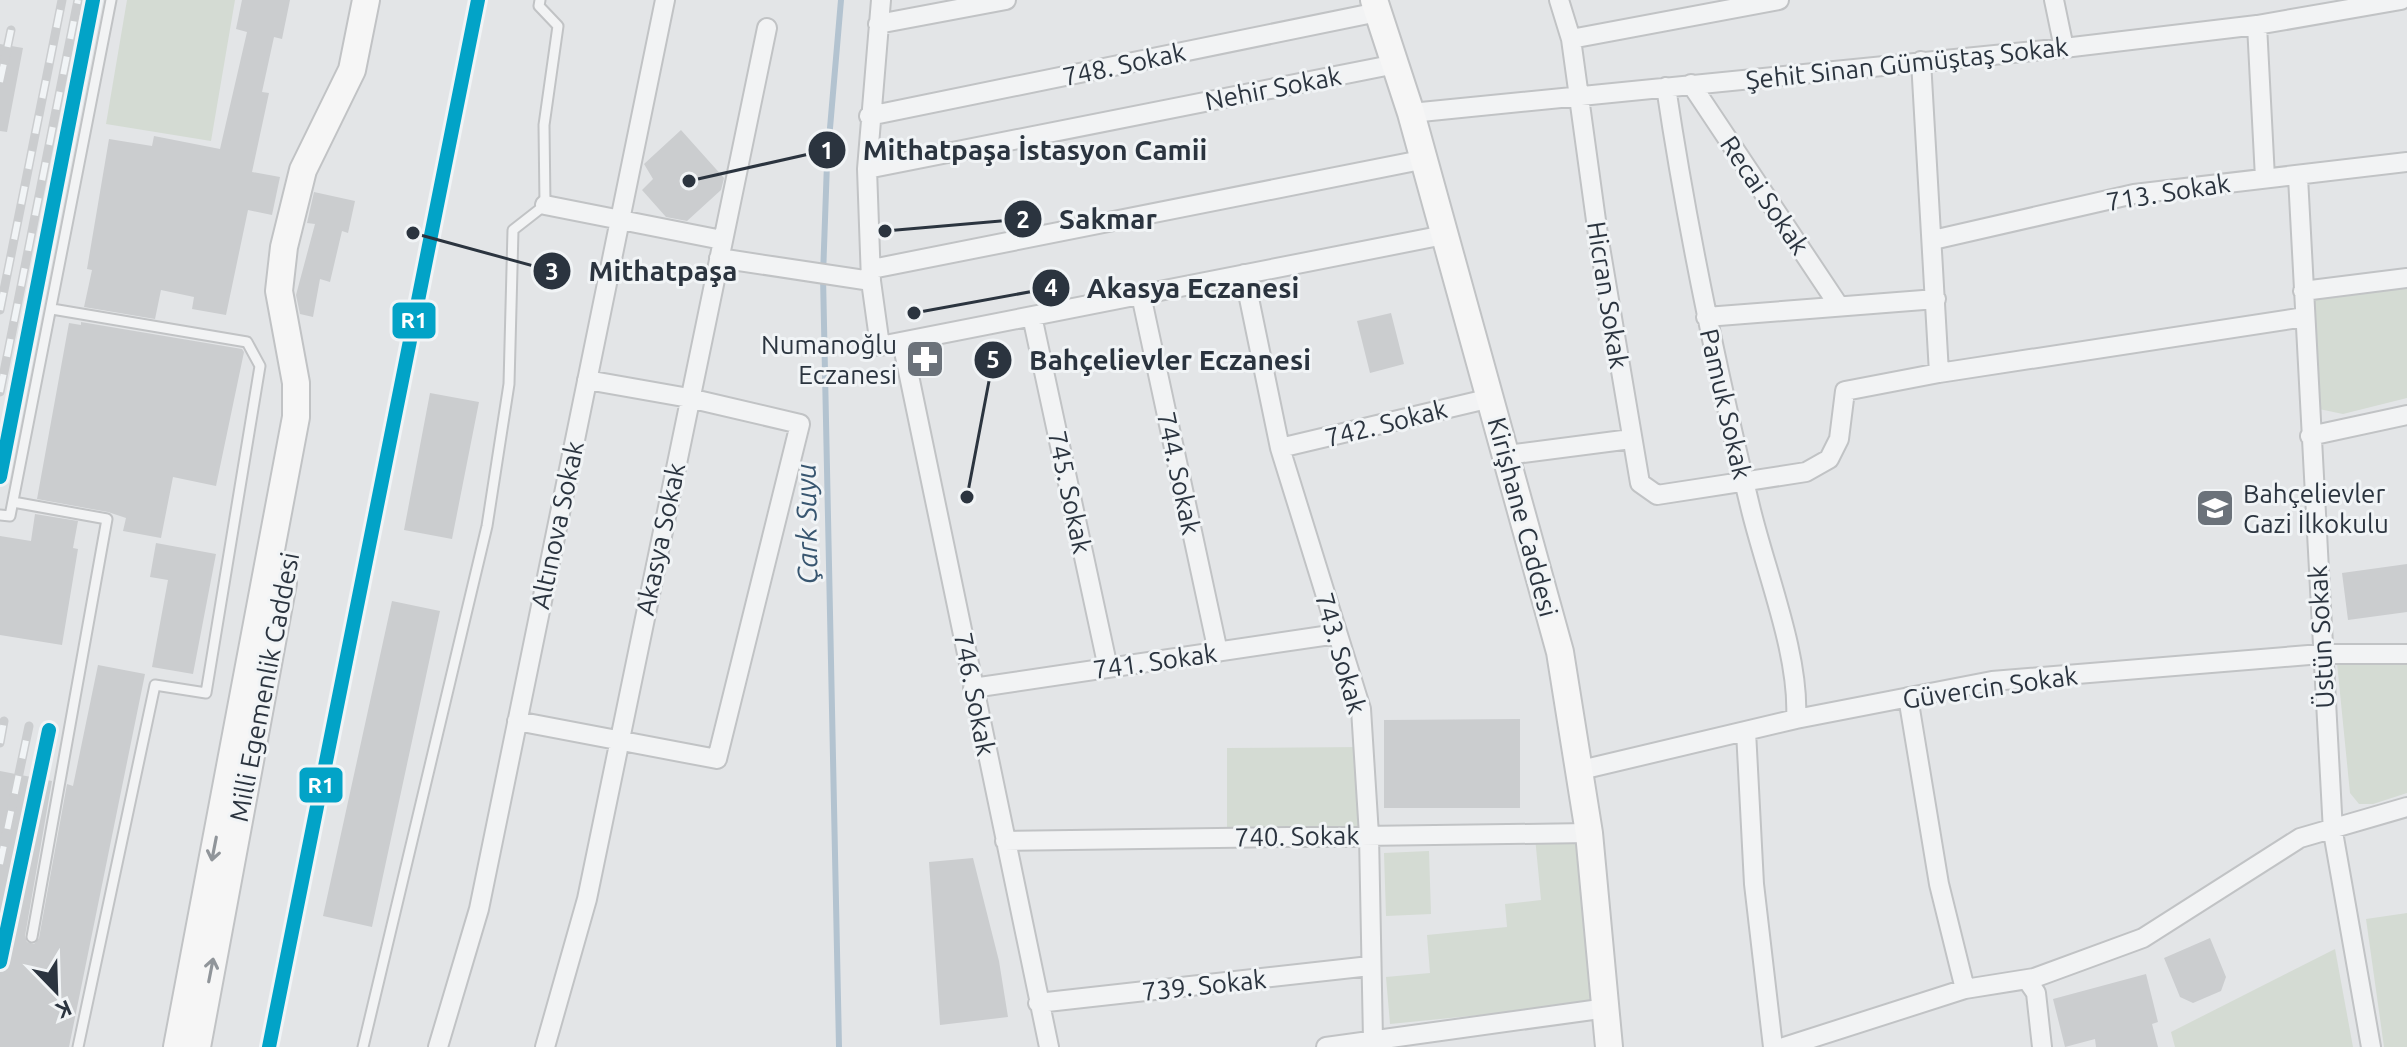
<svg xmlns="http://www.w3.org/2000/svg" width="2407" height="1047" viewBox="0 0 2407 1047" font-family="Ubuntu,sans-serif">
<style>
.green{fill:#d4dbd3}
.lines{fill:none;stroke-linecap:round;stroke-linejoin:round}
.stream{stroke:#b3c3d0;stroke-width:6}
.building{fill:#cbcdcf}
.lane-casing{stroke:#c1c3c5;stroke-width:13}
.street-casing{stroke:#c1c3c5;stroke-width:22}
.secondary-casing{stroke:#c1c3c5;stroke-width:30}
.lane{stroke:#f2f3f4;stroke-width:9}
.street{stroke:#f2f3f4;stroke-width:18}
.secondary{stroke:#f6f6f6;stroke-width:26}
.rail-casing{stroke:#cbcdcf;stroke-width:9}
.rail{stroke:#f1f4f6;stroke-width:6;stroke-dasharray:18;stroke-linecap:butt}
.rail-1-casing{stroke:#f1f4f6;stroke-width:20}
.rail-1{stroke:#02a3c7;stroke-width:14}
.oneway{stroke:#90959a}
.labels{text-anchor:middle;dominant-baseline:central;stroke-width:6;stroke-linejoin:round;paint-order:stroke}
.street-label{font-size:26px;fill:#2b343f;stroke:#f1f4f6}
.poi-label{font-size:26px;fill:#2b343f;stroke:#f1f4f6;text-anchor:end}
.water-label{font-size:28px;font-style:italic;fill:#385670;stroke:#f1f4f6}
.leader{fill:none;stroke:#2b343f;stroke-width:3}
.callout-dot{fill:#2b343f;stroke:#f1f4f6;stroke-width:3}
.mark-label{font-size:24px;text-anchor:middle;font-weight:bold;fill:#fff}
.callout-label{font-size:28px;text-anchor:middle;font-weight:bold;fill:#2b343f;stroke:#f1f4f6;stroke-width:6;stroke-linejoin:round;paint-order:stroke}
.line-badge{stroke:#f1f4f6;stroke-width:3}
.badge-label{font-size:22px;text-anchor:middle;font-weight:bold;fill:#fff}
</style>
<rect width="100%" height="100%" fill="#e3e5e7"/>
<path class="green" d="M127,0H235L211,141L106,124Z
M2407,282V398L2343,414L2319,409L2306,295Z
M2337,663L2407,664V793L2373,804H2359L2350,793Z
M1362,747L1363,826L1227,827V748Z
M1583,832L1600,1003L1390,1024L1386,977L1430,973L1427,935L1507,927L1505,904L1541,900L1535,837Z
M1429,851L1431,914L1386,916L1384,853Z
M2407,913V1047H2384L2366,919Z
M2335,949L2353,1047H2175L2171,1032Z"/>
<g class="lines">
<path class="stream" d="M839,1047L823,276L827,163L841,0"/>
</g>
<path class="building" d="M242,0H290L282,39L274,37L262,92L269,93L252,172L280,177L272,215L248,210L226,315L192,309L194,297L161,290L155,319L84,307L92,270L87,269L109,139L152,146L154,136L220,149L247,32L236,29Z
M0,44L23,48L7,132L0,131Z
M681,130L724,178L721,190L687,221L666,217L642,190L653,179L644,164Z
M314,192L355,201L348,233L342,231L330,282L320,279L313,317L300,314L296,295L315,224L307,223Z
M1391,313L1404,364L1370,373L1357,321Z
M81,322L242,349L244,352L216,486L173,477L161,538L123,531L126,518L108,512L37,499L69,323L81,325Z
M430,393L479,402L452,539L404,530Z
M35,514L78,521L73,548L78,549L62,645L0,635V536L31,541Z
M156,543L216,554L193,674L152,667L168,580L150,577Z
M2407,564V612L2348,620L2342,573Z
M392,601L440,611L372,927L323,916Z
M98,665L145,674L69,1047H0V771L52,781L25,936L27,942L34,944L39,938L67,784L73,786Z
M1520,719V808H1384V720Z
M973,858L999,961L1008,1017L940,1025L929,862Z
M2210,938L2226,977L2221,991L2193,1003L2180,997L2164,958Z
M2146,974L2158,1022L2152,1024L2158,1047H2096L2095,1039L2065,1047L2053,999Z"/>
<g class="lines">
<g class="lane-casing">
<path id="lane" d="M52,309L247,342L260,366L206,693L155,685L78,1047
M13,502L107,519L32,937
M0,515L10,516L111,0
M363,1047L487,526L509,384L513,230L545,205L544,125L558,26L539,6L540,0"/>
</g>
<g class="street-casing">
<path id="street" d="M881,0L867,169L871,281L880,346L1444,235
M1559,0L1571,39L1598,235L1640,483L1657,495L1806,472L1829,459L1839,439L1845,391L1939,373L2305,317
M2054,0L2064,48
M878,24L1006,0
M2257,25L2265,178
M1571,39L1779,0
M1921,61L1939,373
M1691,84L1839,306
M1666,87C1687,228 1716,366 1750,506C1765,570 1800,655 1796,719
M1411,113L2064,48L2257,25L2401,0
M869,116L1378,12
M867,169L1396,64
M2298,177L2333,832L2371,1047
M545,205L722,240
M1933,240L2134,194L2407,162
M719,258L871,281
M872,269L1421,160
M1244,274L1280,448L1361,709L1369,835L1373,1040
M2303,291L2407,278
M1141,295L1218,652
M1032,316L1108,668
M1706,317L1936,299
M902,342L1049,1047
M2310,436L2407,415
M1280,448L1491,398
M1507,455L1631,439
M973,688L1337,634
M1908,697L1939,884L1965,989
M517,721L717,759L800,424L689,398L587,380
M1746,731L1754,884L1773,1047
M1581,770L1796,719L1992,681L2321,654H2407
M1005,841L1589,833
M2027,980L2036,993L2042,1047
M1038,1003L1370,966
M438,1047L479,909L665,0
M545,1047L587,899L767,28
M1326,1047L1607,1008
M1784,1047L1965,989L2034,978L2143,938L2300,838L2407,807"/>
</g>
<g class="secondary-casing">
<path id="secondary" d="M1374,0L1411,113L1560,652L1589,833L1609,1047
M177,1047L296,417V383L279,291L284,247L303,170L352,70L366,0
M197,1047L283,583"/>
</g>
<use href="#lane" class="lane"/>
<use href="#street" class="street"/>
<use href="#secondary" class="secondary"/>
<g class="rail-casing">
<path id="rail" d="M0,82L11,30
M0,310L62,0
M0,392L78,0
M0,477L93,0
M0,743L4,721
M0,864L29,726
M0,962L49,730"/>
</g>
<use href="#rail" class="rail"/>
<g class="rail-1-casing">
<path id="rail-1" d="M0,477L93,0
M0,962L49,730
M269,1047L478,0"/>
</g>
<use href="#rail-1" class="rail-1"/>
</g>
<defs><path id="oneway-shaft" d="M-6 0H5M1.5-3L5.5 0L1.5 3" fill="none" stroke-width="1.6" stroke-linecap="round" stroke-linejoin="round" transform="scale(2)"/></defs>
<g class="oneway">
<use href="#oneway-shaft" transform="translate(214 849) rotate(101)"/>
<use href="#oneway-shaft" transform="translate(211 970) rotate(-79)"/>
</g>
<defs>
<g id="pharmacy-square" transform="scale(2)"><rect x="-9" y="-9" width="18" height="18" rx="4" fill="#6b727a" stroke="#f1f4f6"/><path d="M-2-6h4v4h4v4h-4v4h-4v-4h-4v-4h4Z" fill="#fff"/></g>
<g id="school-square" transform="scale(2)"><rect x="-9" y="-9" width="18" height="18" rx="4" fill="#6b727a" stroke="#f1f4f6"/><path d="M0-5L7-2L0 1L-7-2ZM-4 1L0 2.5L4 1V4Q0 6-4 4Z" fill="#fff"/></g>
</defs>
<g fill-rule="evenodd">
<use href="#pharmacy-square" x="925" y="359"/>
<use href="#school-square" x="2215" y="508"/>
</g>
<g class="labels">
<g class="street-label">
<text transform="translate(1907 63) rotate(-6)">Şehit Sinan Gümüştaş Sokak</text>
<text transform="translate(1124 64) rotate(-12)">748. Sokak</text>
<text transform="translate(1273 88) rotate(-11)">Nehir Sokak</text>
<text transform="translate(2168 192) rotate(-9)">713. Sokak</text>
<text transform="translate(1765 195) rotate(56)">Recai Sokak</text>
<text transform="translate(1608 295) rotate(81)">Hicran Sokak</text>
<text transform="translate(1726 404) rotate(77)">Pamuk Sokak</text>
<text transform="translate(1386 423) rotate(-14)">742. Sokak</text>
<text transform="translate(1179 473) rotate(78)">744. Sokak</text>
<text transform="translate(1070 492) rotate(78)">745. Sokak</text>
<text transform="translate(1523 517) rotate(75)">Kirişhane Caddesi</text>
<text transform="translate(557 525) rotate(-78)">Altınova Sokak</text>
<text transform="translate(660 539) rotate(-78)">Akasya Sokak</text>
<text transform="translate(2321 637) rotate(-93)">Üstün Sokak</text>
<text transform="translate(1341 653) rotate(74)">743. Sokak</text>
<text transform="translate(1155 661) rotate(-8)">741. Sokak</text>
<text transform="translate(264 687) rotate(-79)">Milli Egemenlik Caddesi</text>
<text transform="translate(1990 687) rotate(-8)">Güvercin Sokak</text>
<text transform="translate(975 694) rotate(79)">746. Sokak</text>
<text transform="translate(1297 836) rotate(-1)">740. Sokak</text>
<text transform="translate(1204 985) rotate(-6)">739. Sokak</text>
</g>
<g class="poi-label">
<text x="897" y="344">Numanoğlu<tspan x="897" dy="30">Eczanesi</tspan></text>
<text x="2243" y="493" text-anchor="start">Bahçelievler<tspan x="2243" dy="30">Gazi İlkokulu</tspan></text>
</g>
<g class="water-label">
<text transform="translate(806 524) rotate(-91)">Çark Suyu</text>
</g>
</g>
<path class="leader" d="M689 181L827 150M885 231L1023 219M413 233L552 271M914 313L1051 288M967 497L993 360"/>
<g class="callout-dot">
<circle cx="689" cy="181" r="8"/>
<circle cx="885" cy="231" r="8"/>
<circle cx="413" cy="233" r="8"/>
<circle cx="914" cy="313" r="8"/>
<circle cx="967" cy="497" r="8"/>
<circle cx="827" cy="150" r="20"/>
<circle cx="1023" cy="219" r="20"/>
<circle cx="552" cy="271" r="20"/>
<circle cx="1051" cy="288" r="20"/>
<circle cx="993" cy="360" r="20"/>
</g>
<g class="mark-label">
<text x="827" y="159">1</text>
<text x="1023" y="228">2</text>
<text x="552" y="280">3</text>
<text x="1051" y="296">4</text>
<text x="993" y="368">5</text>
</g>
<g class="callout-label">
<text x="1035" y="160">Mithatpaşa İstasyon Camii</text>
<text x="1108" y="229">Sakmar</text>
<text x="663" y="281">Mithatpaşa</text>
<text x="1193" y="298">Akasya Eczanesi</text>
<text x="1170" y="370">Bahçelievler Eczanesi</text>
</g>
<g class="line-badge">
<rect x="391" y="301" width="46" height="39" rx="8" fill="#02a3c7"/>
<rect x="298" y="766" width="46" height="38" rx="8" fill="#02a3c7"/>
</g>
<g class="badge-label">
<text x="414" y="328">R1</text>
<text x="321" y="793">R1</text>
</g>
<g transform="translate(56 991) rotate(157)" stroke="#f1f4f6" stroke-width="6" paint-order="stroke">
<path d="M0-6L14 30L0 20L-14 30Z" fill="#2b343f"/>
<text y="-12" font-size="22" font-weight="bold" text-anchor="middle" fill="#2b343f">K</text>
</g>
</svg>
